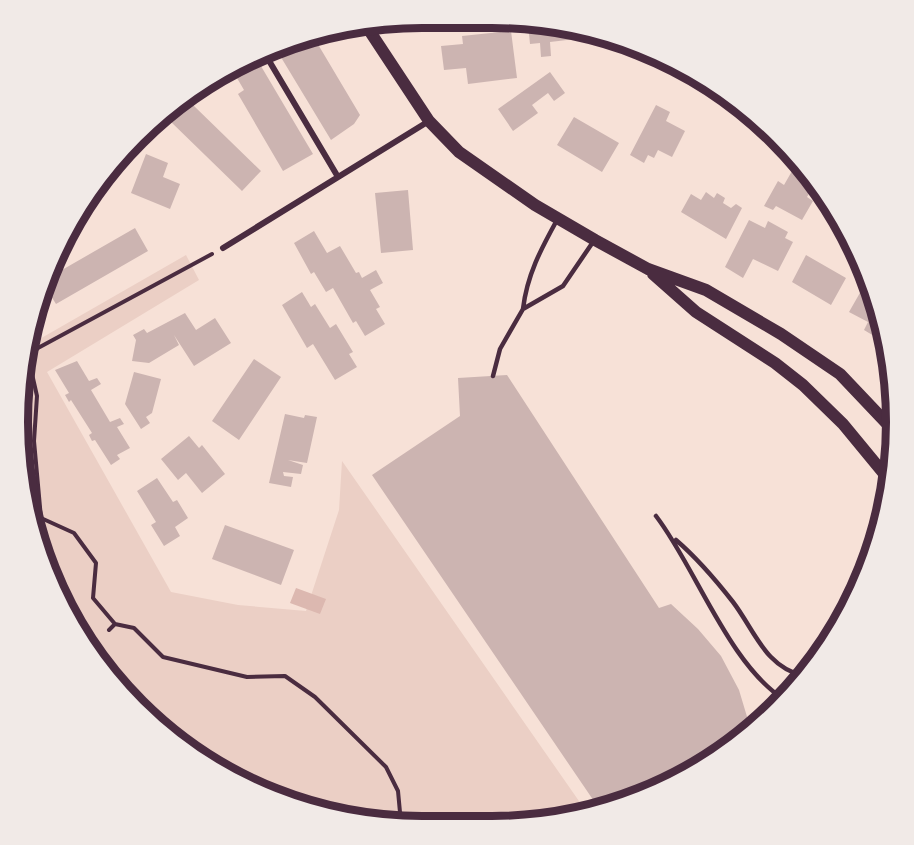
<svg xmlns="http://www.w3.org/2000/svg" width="914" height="845" viewBox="0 0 914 845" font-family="Montserrat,sans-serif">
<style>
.green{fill:#ebcfc5}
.water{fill:#dcb8b0}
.building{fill:#ccb4b1}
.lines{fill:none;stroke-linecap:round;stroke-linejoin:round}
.path{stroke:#4a2c40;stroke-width:4}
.service{stroke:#4a2c40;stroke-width:4.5}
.minor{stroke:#4a2c40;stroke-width:6}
.secondary{stroke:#4a2c40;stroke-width:12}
.rim{fill:none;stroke:#4a2c40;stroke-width:8}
</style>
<rect width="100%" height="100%" fill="#f7e1d7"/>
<path class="green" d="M186,255L199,280L47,372L171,592L238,605L306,611L339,510L342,461L588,814L570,819L369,823L292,805L220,773L137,709L86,648L49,577L26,501L19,396L28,340L31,344Z"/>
<path class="water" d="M296,588L326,599L320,614L290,603Z"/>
<path class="building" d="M528,24L571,26L583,30L584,38L550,42L551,56L541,57L540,43L530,44Z
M511,31L517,78L468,84L466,68L444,70L441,46L463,44L462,36Z
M313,36L360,115L354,124L331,140L276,49Z
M255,56L313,154L283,171L238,94L244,90L237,78L240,76L235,68L238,66L237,64Z
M663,58L709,82L706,87L660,63Z
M550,72L565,93L554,101L548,93L532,105L538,113L513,131L498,109Z
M188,94L196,102L193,105L261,171L242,191L169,120L176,113L170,107Z
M656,105L670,112L666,121L685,131L672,157L658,150L654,158L648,155L644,163L630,155Z
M574,117L619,143L602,172L557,145Z
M146,154L168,163L163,177L180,184L170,209L131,193Z
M796,164L804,169L815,183L807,197L813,201L802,220L776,206L773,210L764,206L778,181L784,185Z
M408,190L413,250L381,253L375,193Z
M706,192L714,198L717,193L725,198L723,203L731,208L736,204L742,208L726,239L681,212L691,194L701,200Z
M749,220L765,228L768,221L788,232L785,238L793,242L778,271L753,259L743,278L725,267Z
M135,228L148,251L56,304L51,296L38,304L48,278Z
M314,231L327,253L340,246L356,273L359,272L362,278L376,270L383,283L370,290L380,307L376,309L385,324L365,336L356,321L353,323L333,288L326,292L314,272L311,274L294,243Z
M806,255L846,278L831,305L792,282Z
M861,291L871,297L873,294L883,332L877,330L874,336L864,330L868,322L849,312Z
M302,292L311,307L315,304L330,328L336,324L353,352L349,354L357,367L335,380L313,344L307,348L282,305Z
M185,313L196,330L215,318L231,343L194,366L174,335L179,345L149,363L132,361L136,340L133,335L144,329L147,333Z
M254,359L281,377L239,440L212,421Z
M77,361L89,381L97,378L101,384L91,390L110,422L120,418L124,424L117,427L130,448L117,455L120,459L111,465L95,440L92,441L89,435L92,433L71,400L69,402L65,395L69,393L55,370Z
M134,372L161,379L152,413L146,417L150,423L141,429L125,404Z
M507,375L659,608L671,604L698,629L721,656L739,690L751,730L716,759L646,796L600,810L372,475L460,416L458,378Z
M285,414L304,418L305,415L317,417L307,463L288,460L303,465L301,474L283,472L284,476L293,477L291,487L269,483Z
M189,436L199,448L202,445L225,474L202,493L186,473L178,480L161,459Z
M157,478L173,502L177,500L188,518L175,527L180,536L164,546L151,525L156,522L137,491Z
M225,525L294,550L281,585L212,559Z"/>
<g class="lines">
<path class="path" d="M212,254L38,348L32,354L30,365L37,396L34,441L41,518L74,533L96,563L93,598L115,624L134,628L163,657L247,677L285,676L315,697L386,767L398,791L401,823
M31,520L41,518
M109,630L115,624"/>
<path class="service" d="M557,220C541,249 527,275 523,309L563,286L593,242
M493,376L500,349L523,309
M656,516C696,568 729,665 785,700
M676,540C697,558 715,579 733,602C755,631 765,667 804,676"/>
<path class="minor" d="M268,59L338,177
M223,248L429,121"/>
<path class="secondary" d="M365,24L429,121L459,152L535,205L595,240L648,269L706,290L781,334L840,374L895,432
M653,274L696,312L775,363L803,385L843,424L890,481"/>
</g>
<path d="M0 0H914V845H0ZM422 28H492A394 394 0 0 1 886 422V422A394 394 0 0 1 492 816H422A394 394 0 0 1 28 422V422A394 394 0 0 1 422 28Z" fill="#f1eae7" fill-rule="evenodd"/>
<path class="rim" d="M422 28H492A394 394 0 0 1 886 422V422A394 394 0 0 1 492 816H422A394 394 0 0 1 28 422V422A394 394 0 0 1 422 28Z"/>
</svg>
